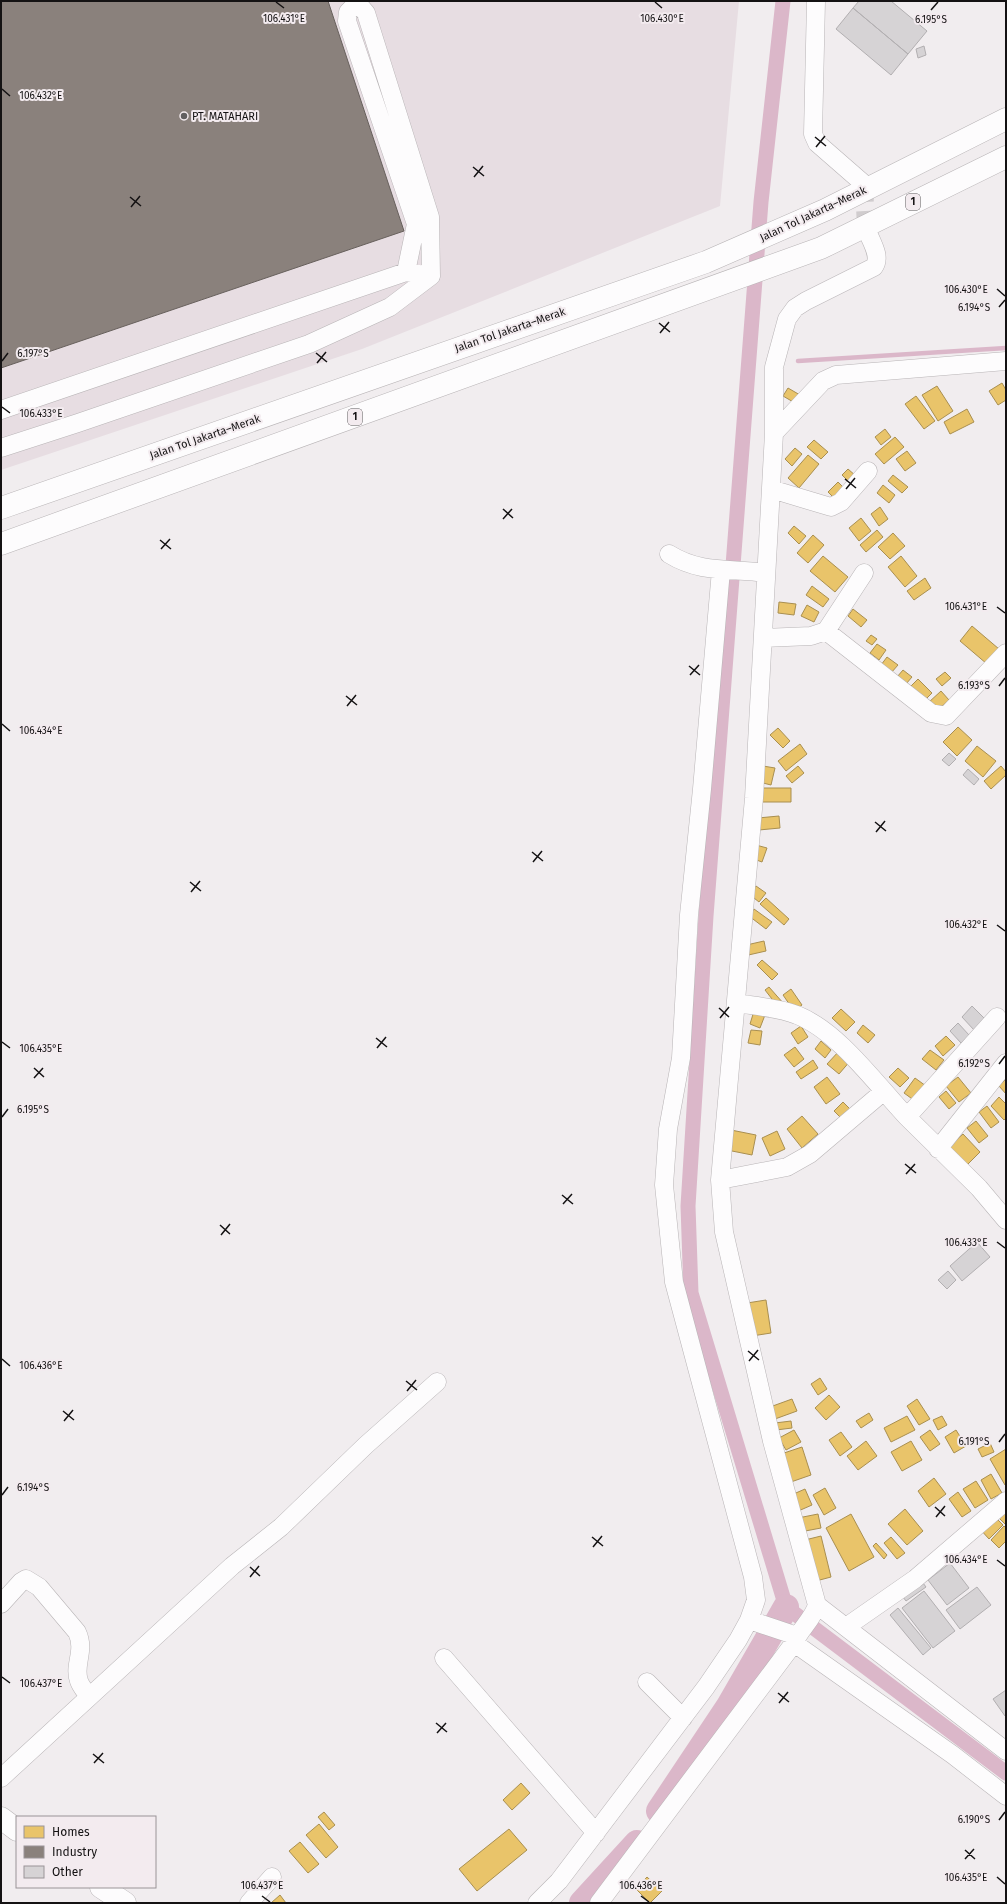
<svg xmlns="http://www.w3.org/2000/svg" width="1007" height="1904" viewBox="0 0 1007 1904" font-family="'Fira Sans',sans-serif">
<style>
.built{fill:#e7dde2}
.homes{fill:#e9c46a;stroke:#a98f50}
.industry{fill:#8a817c;stroke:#67605c}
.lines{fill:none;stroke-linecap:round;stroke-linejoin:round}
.stream{stroke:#dbb7c9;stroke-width:4.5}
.canal{stroke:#dbb7c9;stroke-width:15}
.river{stroke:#dbb7c9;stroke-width:26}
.building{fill:#d6d3d5;stroke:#b2afb1}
.minor-tunnel{stroke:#d0ccce;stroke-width:18;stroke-dasharray:18 9;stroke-linecap:butt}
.minor-casing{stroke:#b8b4b6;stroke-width:19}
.major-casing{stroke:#b8b4b6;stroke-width:23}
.highway-casing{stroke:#b8b4b6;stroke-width:23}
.minor{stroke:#fdfcfd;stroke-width:18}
.major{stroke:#fdfcfd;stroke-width:22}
.highway{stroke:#fdfcfd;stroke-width:22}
.ticks{fill:none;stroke:#141213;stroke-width:1.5}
.poi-dot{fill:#615f60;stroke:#f3ebef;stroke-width:1.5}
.labels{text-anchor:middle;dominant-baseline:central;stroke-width:4;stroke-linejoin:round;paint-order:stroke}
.shield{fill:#f3ebef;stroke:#575355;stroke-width:1}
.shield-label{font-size:10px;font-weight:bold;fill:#141213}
.poi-label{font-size:11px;fill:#141213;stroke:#f3ebef;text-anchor:start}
.street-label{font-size:11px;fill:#141213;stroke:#f3ebef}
.ticks-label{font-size:10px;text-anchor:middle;fill:#141213;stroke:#f3ebef;stroke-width:4;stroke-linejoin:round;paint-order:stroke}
</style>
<rect width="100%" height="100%" fill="#f1edef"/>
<path class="built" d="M1,1H739L720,206L362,349L1,470Z"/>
<path class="homes" d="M1002,383L1006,390V400L998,405L989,391Z
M937,386L953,411L938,421L922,395Z
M788,388L800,395L795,403L783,396Z
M916,396L935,421L924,429L905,404Z
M967,409L974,422L950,434L944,422Z
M885,429L891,437L881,445L875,437Z
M895,437L904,447L884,464L875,454Z
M814,440L828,452L821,459L807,447Z
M795,448L802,454L792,466L785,459Z
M907,451L916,463L905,471L896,459Z
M808,455L819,464L799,488L788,478Z
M848,469L856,476L850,483L842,475Z
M893,475L908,487L902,493L888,481Z
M838,482L845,489L835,499L828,492Z
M883,485L895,495L889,503L877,493Z
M880,507L888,519L879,526L871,514Z
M861,518L871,531L859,541L849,528Z
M794,526L806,536L799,544L788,533Z
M877,530L883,537L866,552L860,545Z
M893,533L905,546L890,559L878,547Z
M813,535L824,545L808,563L797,553Z
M823,556L848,577L835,592L810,571Z
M901,556L917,576L905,587L888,567Z
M925,578L931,588L914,600L907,591Z
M812,586L829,599L823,607L806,595Z
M779,602L796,604L794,615L778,613Z
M807,605L819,612L814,622L801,616Z
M853,609L867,620L861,627L848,616Z
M972,626L999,649L987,664L960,641Z
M871,635L877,639L872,645L866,641Z
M877,644L886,650L879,660L870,653Z
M887,657L898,665L891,673L881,665Z
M903,670L912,677L906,684L897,677Z
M945,672L951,678L942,686L936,679Z
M918,679L932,693L924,701L910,687Z
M941,691L949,700L936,712L928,703Z
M958,727L972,740L957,756L943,742Z
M778,728L790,741L783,748L770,735Z
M800,744L807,754L786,771L778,761Z
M977,746L996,761L983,777L965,761Z
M763,766L775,768L771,785L759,782Z
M798,766L804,773L792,783L786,776Z
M1001,766L1006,772V775L991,789L984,781Z
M761,788H791V802H761Z
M779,816L780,828L759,830L758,818Z
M756,845L767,848L762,862L751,858Z
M756,886L766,893L759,902L749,894Z
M766,898L789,919L784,925L760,904Z
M754,909L772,922L766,929L749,916Z
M764,941L766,951L744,956L742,946Z
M762,960L778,974L772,980L757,965Z
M769,987L784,1004L779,1008L765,990Z
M791,989L802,1005L794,1011L783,995Z
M841,1009L855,1022L846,1031L832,1018Z
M754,1011L765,1015L760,1028L750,1024Z
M863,1025L875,1035L868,1043L857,1033Z
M801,1026L808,1037L798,1044L791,1033Z
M751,1030L762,1031L760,1045L748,1043Z
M946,1036L955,1045L943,1056L935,1046Z
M821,1041L831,1050L825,1058L815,1049Z
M795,1047L804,1059L794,1067L784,1055Z
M840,1050L851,1060L839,1074L827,1064Z
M930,1050L944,1060L936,1070L922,1059Z
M813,1060L818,1068L801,1079L796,1072Z
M898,1068L909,1078L900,1087L889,1077Z
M827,1077L840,1094L826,1104L814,1087Z
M958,1077L971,1093L959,1102L946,1086Z
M915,1078L926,1086L915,1101L904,1093Z
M1006,1079V1094L999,1086Z
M946,1091L956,1103L949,1109L939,1097Z
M999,1097L1006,1104V1118L1004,1120L991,1106Z
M843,1102L853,1112L844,1121L834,1111Z
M987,1106L999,1122L991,1128L979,1112Z
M802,1116L818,1134L802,1148L787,1129Z
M976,1121L988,1136L979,1143L967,1128Z
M731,1130L756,1135L752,1155L727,1150Z
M777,1131L785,1149L770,1156L762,1138Z
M963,1134L980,1152L963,1169L945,1150Z
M766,1300L771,1333L752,1336L747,1303Z
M820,1378L827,1389L818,1395L811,1384Z
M829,1395L840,1407L826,1420L815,1408Z
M792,1399L797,1411L775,1419L770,1407Z
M917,1399L930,1419L919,1425L907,1406Z
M869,1413L873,1420L861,1428L856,1421Z
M907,1416L915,1430L891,1442L884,1428Z
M942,1416L947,1425L938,1430L933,1420Z
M791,1421L792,1428L776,1430L775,1423Z
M794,1430L801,1442L786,1450L779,1438Z
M930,1430L940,1444L930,1451L920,1437Z
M956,1430L966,1446L954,1453L945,1437Z
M841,1432L852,1447L840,1456L829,1440Z
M866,1441L877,1456L858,1470L847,1456Z
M911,1441L922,1460L902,1471L891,1452Z
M990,1443L994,1452L982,1457L978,1449Z
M802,1447L811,1475L788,1483L778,1455Z
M1006,1449V1485H1005L990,1459Z
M991,1474L1002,1493L991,1499L981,1480Z
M934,1478L946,1494L929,1507L918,1491Z
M976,1481L988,1500L975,1508L963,1489Z
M825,1488L836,1508L824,1515L813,1495Z
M805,1489L812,1505L796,1512L789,1496Z
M958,1492L971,1511L962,1517L949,1499Z
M1006,1504V1523L1005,1524L996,1515Z
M905,1509L923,1531L907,1545L888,1524Z
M818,1514L821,1528L800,1532L798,1518Z
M851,1514L874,1557L849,1571L826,1528Z
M994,1516L1003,1525L989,1539L980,1529Z
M1004,1526L1006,1528V1541L999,1548L991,1540Z
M821,1536L831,1577L816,1581L805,1540Z
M891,1537L905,1553L897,1559L884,1543Z
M876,1543L887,1555L884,1559L873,1546Z
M521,1783L530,1793L512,1810L503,1800Z
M324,1812L335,1825L329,1830L318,1817Z
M319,1824L338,1847L326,1858L306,1835Z
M509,1829L527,1850L477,1891L459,1869Z
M300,1842L319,1864L308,1873L289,1851Z
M647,1877L662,1891L650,1903L636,1889Z
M280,1895L286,1903H271Z"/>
<path class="industry" d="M1,1H328L404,231L1,368Z"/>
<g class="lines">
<path class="stream" d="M798,361L1006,348"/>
<path class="canal" d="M783,1L761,202L706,916L688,1206L691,1293L786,1607L1006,1773"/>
<path class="river" d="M659,1811L729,1706L786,1607
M582,1903L637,1843"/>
</g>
<path class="building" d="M859,1H891L927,31L908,54L853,8Z
M853,8L908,54L891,75L836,29Z
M924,46L926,55L918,58L916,49Z
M949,753L956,759L949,766L942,760Z
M968,769L979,779L974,785L963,775Z
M972,1006L985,1019L974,1030L962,1017Z
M958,1023L969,1035L961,1043L950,1031Z
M977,1242L990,1257L962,1281L950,1266Z
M948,1271L956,1280L947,1289L938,1280Z
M950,1563L969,1588L947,1605L928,1580Z
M923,1583L926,1587L906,1601L903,1597Z
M977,1587L991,1605L960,1629L946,1610Z
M924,1591L955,1631L933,1648L902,1608Z
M898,1608L931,1648L923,1655L890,1615Z
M1006,1690V1715L1005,1716L993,1699Z"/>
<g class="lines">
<path class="minor-tunnel" d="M864,184L866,228"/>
<g class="minor-casing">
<path id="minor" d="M816,1L813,134L817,143L864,184
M406,272L416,224L347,21L348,12L353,7L360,6L366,13L430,217L431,276
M1,410L406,272L431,276L390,307L309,344L78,423L1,448
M774,433L823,381L836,375L1006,361
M771,489L831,507L841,502L868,471
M669,554C701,574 731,568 766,573
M826,631L931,713L946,716L1006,653
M763,638L811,636L826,631L864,573
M736,1003C754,1006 781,1008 797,1015C838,1031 876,1084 907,1117L997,1017
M907,1117L979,1188L1006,1220
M938,1149L1006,1063
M720,1180L787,1167L810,1154L883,1092
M1,1604L21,1582L26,1579L39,1587L77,1632C86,1651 73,1665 79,1681C81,1687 86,1692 89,1697
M817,1605L1006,1751
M749,1620L797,1636
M846,1627L915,1579L1006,1501
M794,1643L953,1755L1006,1796
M444,1658L596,1833
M647,1682L683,1718
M1,1778L232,1566L281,1527L366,1445L437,1382
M249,1903L272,1877
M537,1903L559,1881L706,1687L738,1640L749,1620L756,1600L753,1577L674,1282L664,1185L668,1129L681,1058L689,915L702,789L721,570
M599,1903L794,1643C800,1629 813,1619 817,1605L772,1441L724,1232L720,1180L754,798L774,433V367L787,319L795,308L806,301L874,267C882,256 870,240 866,228"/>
</g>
<g class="major-casing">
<path id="major" d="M1,1818L17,1830
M101,1887L125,1903"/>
</g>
<g class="highway-casing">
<path id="highway" d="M1,508L706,262L825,210L1006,119
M1,544L821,248L1006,157"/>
</g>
<use href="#minor" class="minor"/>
<use href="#major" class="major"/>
<use href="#highway" class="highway"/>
</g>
<path class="ticks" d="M276,2L284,8M655,2L662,8M931,10L938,2M2,89L10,96M815,137L826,146M816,147L825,136M473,167L484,176M474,177L483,166M130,197L141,206M131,207L140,196M997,289L1005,296M999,307L1005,300M659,323L670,332M660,333L669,322M316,353L327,362M2,361L8,353M317,363L326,352M2,407L10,413M845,479L856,488M846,489L855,478M503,509L513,518M503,519L512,509M160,540L171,549M161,549L170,539M997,607L1005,613M689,666L700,675M690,675L699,665M999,686L1005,678M346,696L357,705M347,706L356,695M2,724L10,731M875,822L886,831M876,832L885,821M532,852L543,861M533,862L542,851M190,882L201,891M191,892L200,881M997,925L1005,931M719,1008L729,1017M720,1018L729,1007M376,1038L387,1047M2,1042L10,1048M377,1048L386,1037M999,1064L1005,1056M34,1068L44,1077M34,1078L43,1068M2,1117L8,1109M905,1164L916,1173M906,1174L915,1164M562,1195L573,1204M563,1204L572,1194M220,1225L230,1234M221,1235L230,1224M997,1242L1005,1248M748,1351L759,1360M2,1359L10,1366M749,1361L758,1350M406,1381L417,1390M407,1391L416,1380M63,1411L74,1420M64,1421L73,1410M999,1442L1005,1434M2,1495L8,1487M935,1507L945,1516M936,1517L945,1506M592,1537L603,1546M593,1547L602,1536M997,1560L1005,1566M250,1567L260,1576M250,1577L259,1566M2,1677L10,1683M778,1693L789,1702M779,1703L788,1692M436,1723L447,1732M437,1733L446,1723M93,1754L104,1763M94,1763L103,1753M999,1820L1005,1812M965,1850L975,1859M965,1859L974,1849M997,1877L1005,1884M262,1896L270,1902M641,1896L649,1902"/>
<circle class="poi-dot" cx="184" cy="116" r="4"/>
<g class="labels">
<g class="shield">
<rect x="906" y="194" width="14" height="16" rx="3"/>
<rect x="348" y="409" width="14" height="16" rx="3"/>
</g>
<g class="shield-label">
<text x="913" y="202">1</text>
<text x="355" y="417">1</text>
</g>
<g class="poi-label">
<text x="192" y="116">PT. MATAHARI</text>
</g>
<g class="street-label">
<text transform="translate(813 214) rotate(-25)">Jalan Tol Jakarta–Merak</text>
<text transform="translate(510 330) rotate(-19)">Jalan Tol Jakarta–Merak</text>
<text transform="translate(205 437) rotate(-19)">Jalan Tol Jakarta–Merak</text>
</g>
</g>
<g class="ticks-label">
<text x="284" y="22">106.431°E</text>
<text x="662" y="22">106.430°E</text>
<text x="931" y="23">6.195°S</text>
<text x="41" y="99">106.432°E</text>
<text x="966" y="293">106.430°E</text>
<text x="974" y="311">6.194°S</text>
<text x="33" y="357">6.197°S</text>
<text x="41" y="417">106.433°E</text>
<text x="966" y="610">106.431°E</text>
<text x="974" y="689">6.193°S</text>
<text x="41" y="734">106.434°E</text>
<text x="966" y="928">106.432°E</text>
<text x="41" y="1052">106.435°E</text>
<text x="974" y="1067">6.192°S</text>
<text x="33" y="1113">6.195°S</text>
<text x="966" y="1246">106.433°E</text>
<text x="41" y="1369">106.436°E</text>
<text x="974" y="1445">6.191°S</text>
<text x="33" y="1491">6.194°S</text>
<text x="966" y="1563">106.434°E</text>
<text x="41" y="1687">106.437°E</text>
<text x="974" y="1823">6.190°S</text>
<text x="966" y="1881">106.435°E</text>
<text x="262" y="1889">106.437°E</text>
<text x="641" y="1889">106.436°E</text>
</g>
<rect width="1007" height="1904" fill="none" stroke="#141213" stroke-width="4"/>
<rect x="16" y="1816" width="140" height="72" fill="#f3ebef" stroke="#9a9497"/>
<rect x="24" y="1826" width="20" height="12" fill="#e9c46a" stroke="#9a9497"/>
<text x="52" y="1836" font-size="12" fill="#141213">Homes</text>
<rect x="24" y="1846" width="20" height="12" fill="#8a817c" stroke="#9a9497"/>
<text x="52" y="1856" font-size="12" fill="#141213">Industry</text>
<rect x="24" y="1866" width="20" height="12" fill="#d6d3d5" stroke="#9a9497"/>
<text x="52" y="1876" font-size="12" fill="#141213">Other</text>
</svg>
